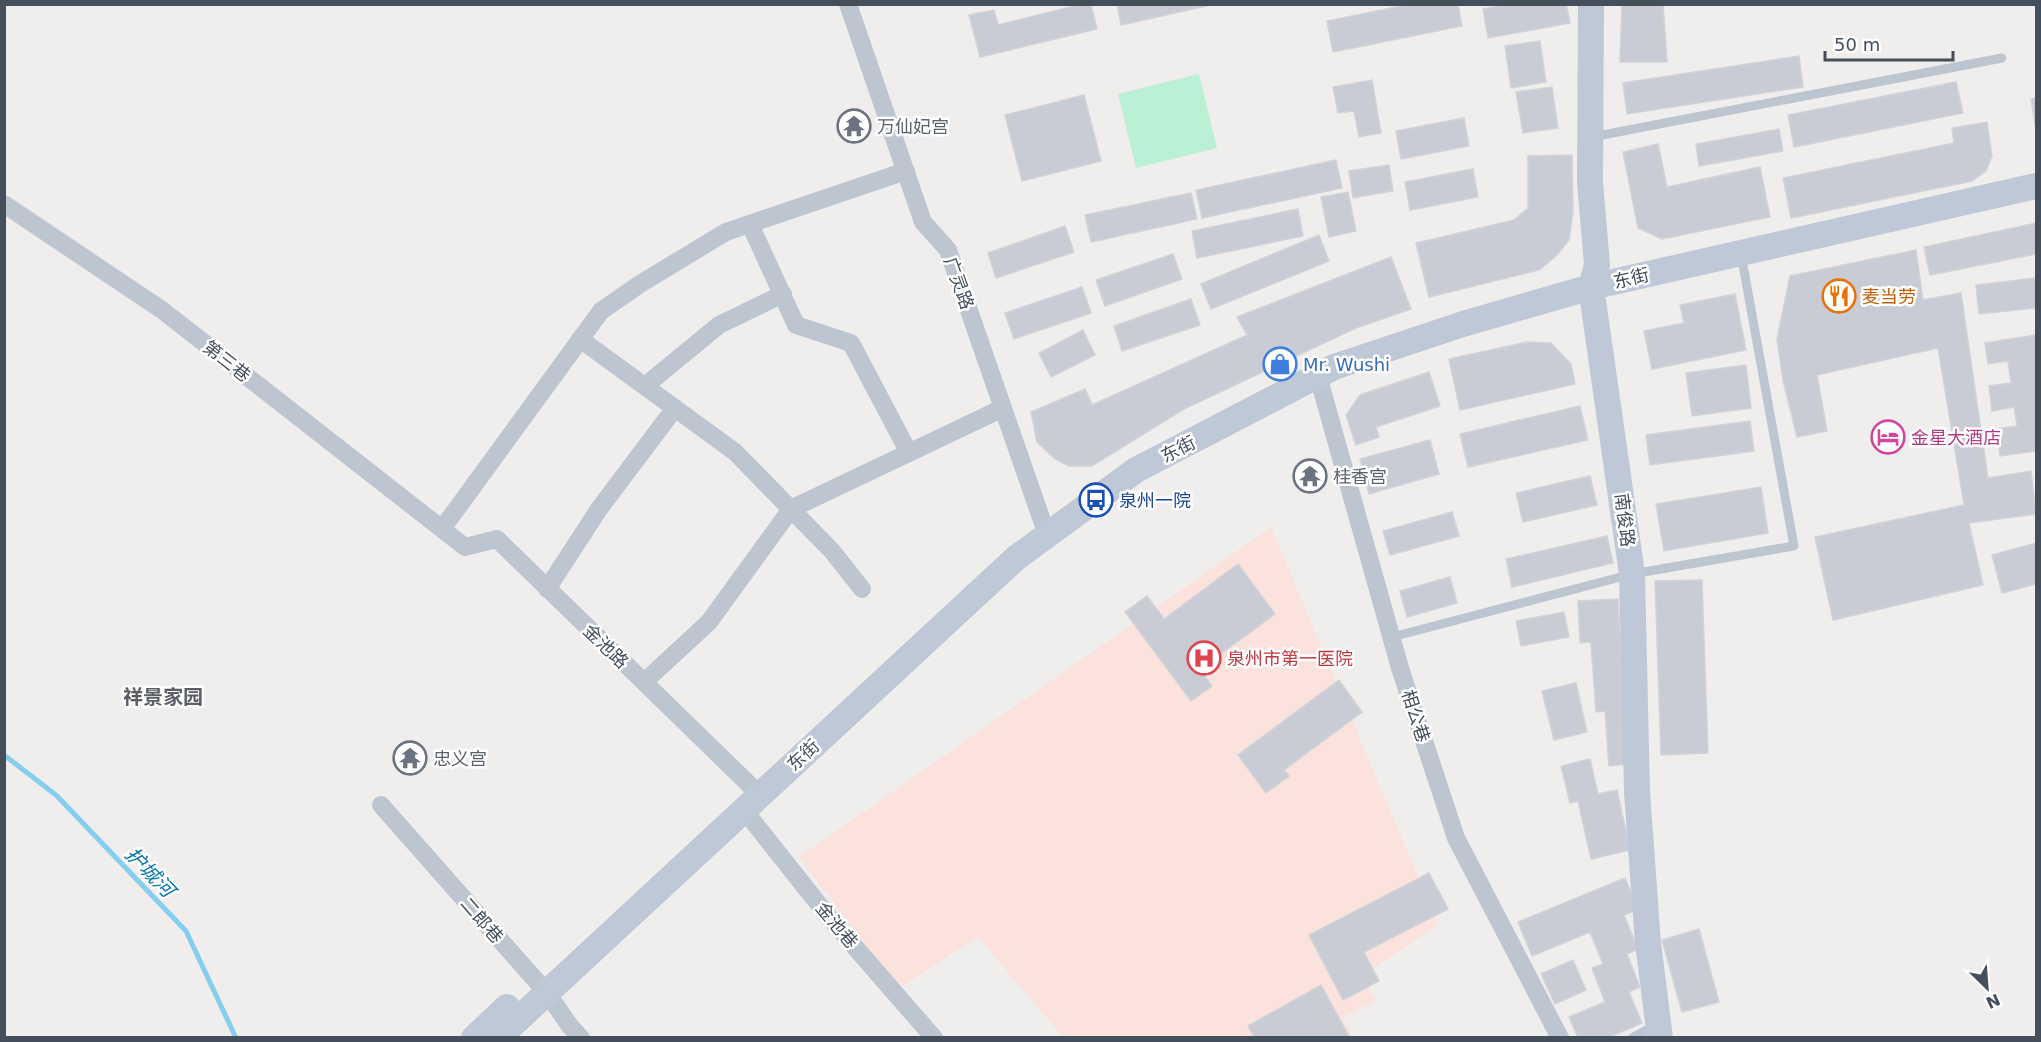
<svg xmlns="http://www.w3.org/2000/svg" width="2041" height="1042" viewBox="0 0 2041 1042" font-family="'DejaVu Sans','Noto Sans SC',sans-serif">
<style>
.medical{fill:#fbe2dc}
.green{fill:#baf0d4}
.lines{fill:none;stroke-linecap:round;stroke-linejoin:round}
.stream{stroke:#86ceee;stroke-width:5}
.building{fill:#c9ccd4;stroke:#d1d3d9;stroke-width:1.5}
.lane{stroke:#bdc6d0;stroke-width:9}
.street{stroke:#bdc6d0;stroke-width:18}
.secondary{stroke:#bfc8d7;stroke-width:26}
.labels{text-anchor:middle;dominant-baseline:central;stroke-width:5;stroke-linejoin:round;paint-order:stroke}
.worship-label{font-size:18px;fill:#5b616d;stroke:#fff;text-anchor:start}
.street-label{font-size:18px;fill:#454f5b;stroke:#fff}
.food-label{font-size:18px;fill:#c56008;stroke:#fff;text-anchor:start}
.shop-label{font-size:18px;fill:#366cbe;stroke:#fff;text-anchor:start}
.hotel-label{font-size:18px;fill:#b23c85;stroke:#fff;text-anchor:start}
.transit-label{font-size:18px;fill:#164399;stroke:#fff;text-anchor:start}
.health-label{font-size:18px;fill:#be3a42;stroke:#fff;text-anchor:start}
.neighbourhood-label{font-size:20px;font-weight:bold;fill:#5a5d63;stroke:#fff}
.water-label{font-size:20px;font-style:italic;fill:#0879ab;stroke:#fff}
</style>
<rect width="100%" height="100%" fill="#f0eeed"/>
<path class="medical" d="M1271,527L1438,924L1362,977L1376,1001L1343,1017L1353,1037H1063L978,937L898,989L799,857Z"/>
<path class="green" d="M1199,74L1217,148L1136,168L1118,94Z"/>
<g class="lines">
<path class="stream" d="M4,755L56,795L186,931L236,1038"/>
</g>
<path class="building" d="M1082,4H1091L1097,29L980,57L969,15L994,10L998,25Z
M1117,4H1215L1121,25Z
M1411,4H1458L1462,26L1333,52L1327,21Z
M1509,4H1566L1570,23L1488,38L1483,9Z
M1622,4H1663L1667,62H1620Z
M1540,41L1546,82L1511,88L1505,46Z
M1799,56L1803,87L1627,114L1623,83Z
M1372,80L1381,133L1359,137L1354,111L1338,113L1333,87Z
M1956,82L1963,113L1794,147L1788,115Z
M1552,87L1558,128L1523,133L1516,92Z
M1084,95L1101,161L1022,181L1005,115Z
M2036,98V130L2031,99Z
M1464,118L1469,146L1401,159L1396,131Z
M1987,122L1992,156L1986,171L1972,181L1791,218L1783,178L1954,143L1952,128Z
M1779,129L1783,151L1699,166L1696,144Z
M1658,144L1667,187L1760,167L1770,217L1662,239L1638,228L1623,152Z
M1572,155L1573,212L1569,240L1556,256L1539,270L1429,297L1416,243L1514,220L1528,208V156Z
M1336,160L1342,188L1202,218L1196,190Z
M1389,165L1393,191L1353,198L1349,171Z
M1473,169L1478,197L1410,210L1405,182Z
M1348,192L1356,231L1329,237L1321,197Z
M1191,193L1197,219L1091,242L1085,215Z
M1298,209L1303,236L1197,258L1192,231Z
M2036,223V254L1930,275L1924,247Z
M1065,226L1074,252L996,278L988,253Z
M1319,235L1329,261L1211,309L1201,284Z
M1916,250L1923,300L1961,293L1988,478L2031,471L2036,514L1969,523L1983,585L1833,620L1815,537L1964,505L1938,348L1817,375L1827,431L1797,437L1783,380L1777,339L1790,276Z
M1173,254L1182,279L1105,306L1096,280Z
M1391,257L1411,309L1356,328L1184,409L1092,466H1069L1055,459L1037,442L1031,412L1085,389L1092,405L1247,335L1237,317Z
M2036,278V308L1979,314L1976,285Z
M1082,287L1091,313L1014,339L1005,313Z
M1735,294L1746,350L1652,369L1644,331L1684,323L1680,305Z
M1191,299L1200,325L1122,351L1114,326Z
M1083,330L1095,355L1051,377L1039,353Z
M2036,335V451L2000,456L1996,429L2017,426L2014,407L1992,411L1989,386L2011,383L2008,361L1988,364L1985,343Z
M1527,342L1551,343L1571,364L1575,384L1460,410L1449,359Z
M1746,365L1751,408L1692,416L1686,373Z
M1429,372L1440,406L1376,427L1379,437L1356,445L1346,415L1360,395Z
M1580,406L1588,440L1468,467L1460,434Z
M1750,421L1754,451L1650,465L1646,435Z
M1430,440L1439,474L1369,494L1360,459Z
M1590,476L1597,505L1523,522L1516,493Z
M1761,487L1768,533L1664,551L1656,504Z
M1452,512L1459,536L1390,555L1383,531Z
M1607,536L1613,563L1512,587L1506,559Z
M2036,543V584L2002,593L1992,555Z
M1238,564L1275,614L1200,669L1212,686L1191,701L1125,612L1147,596L1164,619Z
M1450,577L1457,603L1407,617L1400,591Z
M1702,580L1708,753L1661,755L1655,581Z
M1618,599L1628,764L1609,766L1605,711L1596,712L1591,642L1580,643L1578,601Z
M1564,612L1569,637L1521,646L1516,621Z
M1339,680L1362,712L1284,770L1289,776L1266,793L1238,755Z
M1576,683L1587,732L1554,740L1542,691Z
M1590,759L1598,794L1617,790L1630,850L1591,859L1578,801L1570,803L1561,766Z
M1429,873L1448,909L1364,952L1379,981L1343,1000L1309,935Z
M1625,878L1638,909L1624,915L1638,949L1627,954L1640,987L1629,992L1642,1023L1607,1038H1578L1569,1017L1605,1002L1592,968L1603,964L1590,932L1532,956L1518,922Z
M1699,929L1719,1002L1682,1012L1662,940Z
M1573,960L1586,990L1555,1004L1541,974Z
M1321,985L1350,1038H1255L1248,1026Z"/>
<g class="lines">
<path class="lane" d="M1592,137L2002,58
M1392,637L1632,574L1794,546L1741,254
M1632,1038L1656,1025"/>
<path class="street" d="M848,4L923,222L948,250L1047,535
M4,204L162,310L465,547L497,539L760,795
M750,224L796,325L851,343L909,453
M580,339L735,452L832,551L862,589
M1318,376L1400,668L1456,838L1560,1038
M645,386L719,325L783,294
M442,529L601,311L640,284L726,232L906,171
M547,589L599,509L675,408
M644,682L709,622L791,509L1003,408
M381,805L547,993L570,1026L581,1038
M744,810L828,916L934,1038"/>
<path class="secondary" d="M1591,4L1590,182L1597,265L1591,287L1632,574L1637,792L1648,943L1660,1038
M474,1038L507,1007
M498,1038L1016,558L1136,470L1334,367L1463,324L1591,287L2036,186"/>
</g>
<defs>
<g id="temple-ring" transform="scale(1.725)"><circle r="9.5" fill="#fff" stroke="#6b7280" stroke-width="1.5"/><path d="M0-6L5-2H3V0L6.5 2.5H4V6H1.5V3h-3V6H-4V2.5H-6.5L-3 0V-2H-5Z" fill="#6b7280"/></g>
<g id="restaurant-ring" transform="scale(1.725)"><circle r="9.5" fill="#fff" stroke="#e8710a" stroke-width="1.5"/><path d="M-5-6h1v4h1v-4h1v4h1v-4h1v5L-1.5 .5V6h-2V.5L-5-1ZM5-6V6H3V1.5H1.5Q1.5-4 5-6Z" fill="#e8710a"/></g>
<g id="shop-ring" transform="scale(1.725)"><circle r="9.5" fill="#fff" stroke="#3f7fe0" stroke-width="1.5"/><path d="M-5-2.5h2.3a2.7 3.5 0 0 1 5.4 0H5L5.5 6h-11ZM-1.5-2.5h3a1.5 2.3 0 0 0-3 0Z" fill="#3f7fe0"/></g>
<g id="hotel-ring" transform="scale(1.725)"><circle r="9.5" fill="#fff" stroke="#d1479c" stroke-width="1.5"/><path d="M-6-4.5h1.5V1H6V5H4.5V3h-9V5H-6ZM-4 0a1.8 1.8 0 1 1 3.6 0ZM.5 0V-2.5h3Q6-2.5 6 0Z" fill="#d1479c"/></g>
<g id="bus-ring" transform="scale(1.725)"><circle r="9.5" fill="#fff" stroke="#1a4fb4" stroke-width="1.5"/><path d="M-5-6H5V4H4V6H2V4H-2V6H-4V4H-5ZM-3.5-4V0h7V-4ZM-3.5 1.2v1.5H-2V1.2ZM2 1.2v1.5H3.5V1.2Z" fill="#1a4fb4"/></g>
<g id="hospital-ring" transform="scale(1.725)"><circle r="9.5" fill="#fff" stroke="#e0444e" stroke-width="1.5"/><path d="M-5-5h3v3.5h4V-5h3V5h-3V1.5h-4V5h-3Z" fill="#e0444e"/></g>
</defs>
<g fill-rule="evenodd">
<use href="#temple-ring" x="854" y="126"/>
<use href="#restaurant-ring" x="1839" y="296"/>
<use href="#shop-ring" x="1280" y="364"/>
<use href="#hotel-ring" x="1888" y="437"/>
<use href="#temple-ring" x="1310" y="476"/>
<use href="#bus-ring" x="1096" y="500"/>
<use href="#hospital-ring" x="1204" y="658"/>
<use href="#temple-ring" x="410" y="758"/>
</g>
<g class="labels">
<g class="worship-label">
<text x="877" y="126">万仙妃宫</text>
<text x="1333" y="476">桂香宫</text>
<text x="433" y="758">忠义宫</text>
</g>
<g class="street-label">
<text transform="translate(1631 278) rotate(-13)">东街</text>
<text transform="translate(959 283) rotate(70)">广灵路</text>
<text transform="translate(227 361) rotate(38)">第三巷</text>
<text transform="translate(1178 449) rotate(-27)">东街</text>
<text transform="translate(1625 520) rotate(83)">南俊路</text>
<text transform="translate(606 646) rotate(44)">金池路</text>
<text transform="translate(1416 716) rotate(72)">相公巷</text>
<text transform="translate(803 755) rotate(-43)">东街</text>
<text transform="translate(482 920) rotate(49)">二郎巷</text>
<text transform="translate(837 925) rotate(50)">金池巷</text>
</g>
<g class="food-label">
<text x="1862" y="296">麦当劳</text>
</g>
<g class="shop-label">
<text x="1303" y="364">Mr. Wushi</text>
</g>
<g class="hotel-label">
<text x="1911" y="437">金星大酒店</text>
</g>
<g class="transit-label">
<text x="1119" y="500">泉州一院</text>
</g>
<g class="health-label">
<text x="1227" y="658">泉州市第一医院</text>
</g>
<g class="neighbourhood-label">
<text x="163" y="697">祥景家园</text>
</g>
<g class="water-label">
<text transform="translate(150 872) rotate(46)">护城河</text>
</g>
</g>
<rect width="2041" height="1042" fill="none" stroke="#454f5b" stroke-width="12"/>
<g transform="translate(1987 988) rotate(155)" stroke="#ffffff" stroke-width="4.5" paint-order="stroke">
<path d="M0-4.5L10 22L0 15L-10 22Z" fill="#454f5b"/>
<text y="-9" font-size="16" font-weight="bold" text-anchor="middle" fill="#454f5b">N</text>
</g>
<path d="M1825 51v9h128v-9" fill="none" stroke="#454f5b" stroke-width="3"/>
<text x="1834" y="51" font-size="18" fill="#454f5b" stroke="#ffffff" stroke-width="4.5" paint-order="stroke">50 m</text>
</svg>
